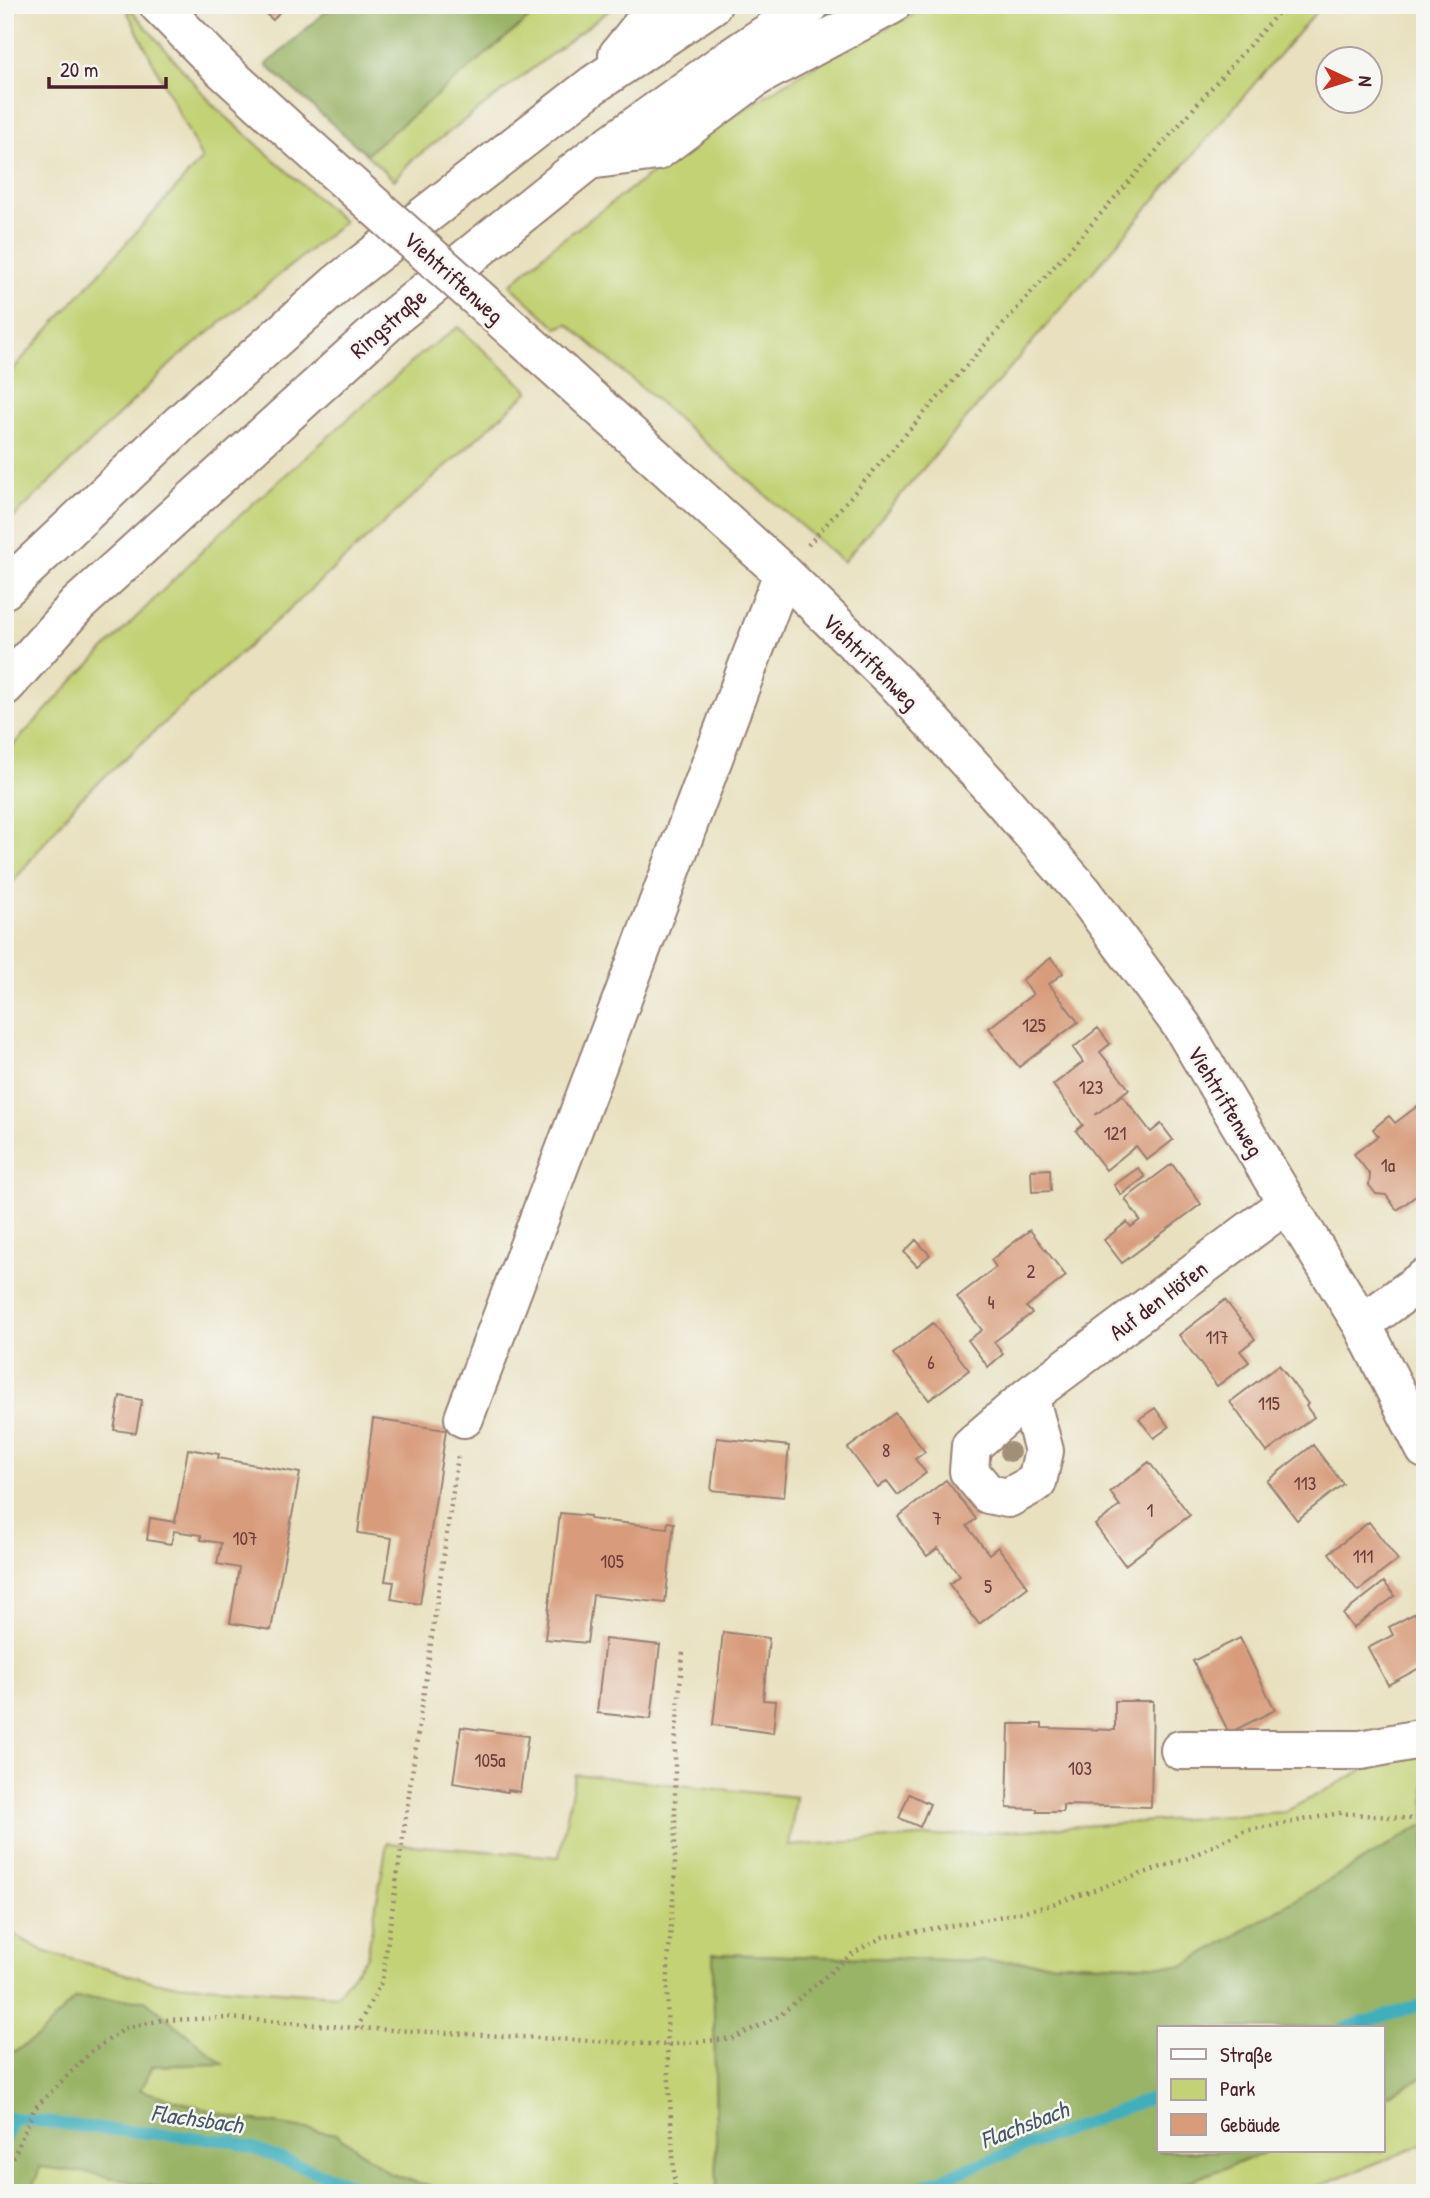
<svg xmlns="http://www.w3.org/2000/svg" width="1430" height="2198" viewBox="0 0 1430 2198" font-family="'Patrick Hand',sans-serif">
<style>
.green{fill:#c2d275;stroke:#867850;stroke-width:2}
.forest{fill:#99b466;stroke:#726a48;stroke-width:2}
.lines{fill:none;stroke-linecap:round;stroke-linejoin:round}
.stream{stroke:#40afbc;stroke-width:12}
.building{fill:#d89c7b}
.minor-casing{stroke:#998074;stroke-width:42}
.highway-casing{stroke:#998074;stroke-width:42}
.path{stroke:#998074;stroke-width:4.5;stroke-dasharray:2 5;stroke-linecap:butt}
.minor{stroke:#fff;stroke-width:38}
.highway{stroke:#fff;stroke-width:38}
.minor-bridge-casing{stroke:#998074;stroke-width:42;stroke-linecap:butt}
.minor-bridge{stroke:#fff;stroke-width:38}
.tree{fill:#a28f78}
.labels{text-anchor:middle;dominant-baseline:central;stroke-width:5;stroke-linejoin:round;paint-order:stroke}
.number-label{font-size:19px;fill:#6e3e3f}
.street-label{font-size:23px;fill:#4a1f2b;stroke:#f6f6f2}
.water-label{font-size:24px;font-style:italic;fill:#465965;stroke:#f6f6f2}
</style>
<rect width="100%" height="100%" fill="#f6f6f2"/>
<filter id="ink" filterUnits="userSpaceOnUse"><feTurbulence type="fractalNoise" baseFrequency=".0143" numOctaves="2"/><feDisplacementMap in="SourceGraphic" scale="14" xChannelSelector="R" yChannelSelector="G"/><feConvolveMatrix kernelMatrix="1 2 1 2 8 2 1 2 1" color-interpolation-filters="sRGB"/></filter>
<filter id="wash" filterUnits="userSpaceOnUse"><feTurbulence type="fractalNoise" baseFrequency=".00686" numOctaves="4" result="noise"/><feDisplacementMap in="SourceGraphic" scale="28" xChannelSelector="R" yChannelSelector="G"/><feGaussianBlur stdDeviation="1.57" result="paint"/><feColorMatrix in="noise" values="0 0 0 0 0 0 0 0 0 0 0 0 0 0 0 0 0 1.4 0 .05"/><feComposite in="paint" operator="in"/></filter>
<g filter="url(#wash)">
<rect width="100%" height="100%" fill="#e8e0be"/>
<path class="green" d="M124,5H127L214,106L344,222L173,362L5,526V378L202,159Z
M545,5H616L411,161L394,180L366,154Z
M932,5H1322L843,562L568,324L557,328L510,285L552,247L709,131L820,62Z
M458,327L529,391L77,802L5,892V754L74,680L218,535L421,354Z
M1425,1736V1824L1183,1966L713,1954L717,2193H5V1930L46,1952L159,1983L337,1995L367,1956L387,1843L559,1857L575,1774L796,1797L789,1846L1285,1812Z
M1425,2076V2144L1300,2193H1158L1270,2151H1383V2097Z"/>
<path class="forest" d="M333,5H545L366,154L266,65Z
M1425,1824V2076L1383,2097V2028H1159V2151H1270L1158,2193H717L713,1954L1183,1966Z
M75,1998L145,2000L223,2064L153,2066L140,2090L237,2118L337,2134L389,2173L449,2193H184L90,2173L40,2167L31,2193H5V2057L38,2037Z"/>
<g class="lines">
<path class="stream" d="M1343,2028L1425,2004
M5,2117L103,2129L232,2141L375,2193
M5,2139L14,2118
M904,2193L1159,2095"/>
</g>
<g id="blocks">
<path class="building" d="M255,5H285L273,20Z
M1051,958L1063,973L1049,984L1078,1022L1019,1067L989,1028L1033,994L1022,980Z
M1098,1028L1110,1044L1100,1052L1129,1089L1095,1115L1122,1095L1151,1132L1161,1124L1173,1140L1147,1160L1136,1146L1106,1170L1076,1131L1083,1125L1053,1085L1083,1062L1073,1048Z
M1419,1105L1425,1113V1189L1397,1210L1386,1195L1376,1194L1369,1185L1370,1175L1354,1154L1378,1136L1373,1129L1389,1116L1395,1123Z
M1172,1164L1201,1204L1122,1263L1104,1240L1127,1222L1131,1227L1140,1220L1125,1199Z
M1138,1168L1145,1177L1121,1195L1114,1185Z
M1050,1169L1051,1191L1032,1192L1031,1170Z
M1030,1230L1066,1276L1026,1307L1032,1313L994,1342L1003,1354L988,1367L968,1340L982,1330L957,1297L996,1267L991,1260Z
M916,1240L930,1255L917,1266L904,1252Z
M1225,1300L1255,1339L1240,1351L1249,1362L1217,1386L1179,1335Z
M933,1323L969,1370L929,1400L893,1354Z
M1279,1365L1308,1404L1306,1406L1314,1417L1267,1452L1230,1402Z
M120,1396L142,1400L136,1433L114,1430Z
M1155,1408L1169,1427L1154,1438L1139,1419Z
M895,1413L925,1452L915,1459L926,1473L898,1495L887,1481L878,1488L848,1448Z
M373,1419L446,1430L420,1604L391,1599L394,1582L385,1581L392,1538L358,1533Z
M717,1438L789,1446L784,1497L711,1490Z
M1313,1445L1343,1484L1297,1520L1267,1481Z
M188,1449L219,1454L218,1458L300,1473L271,1630L230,1623L239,1568L217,1564L221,1543L201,1540V1535L174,1531L171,1544L147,1540L150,1518L175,1522Z
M1149,1462L1190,1515L1125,1565L1095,1525L1120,1506L1110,1492Z
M946,1480L976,1519L967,1526L989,1554L998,1547L1028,1587L979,1624L949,1584L960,1576L938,1548L927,1556L898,1517Z
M560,1513L590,1516V1519L667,1528L668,1522L674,1523L665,1603L593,1595L587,1643L545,1639Z
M1369,1522L1398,1560L1358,1591L1329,1553Z
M1384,1582L1395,1596L1353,1628L1343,1614Z
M1425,1608V1665L1388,1685L1368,1648L1393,1635L1389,1627Z
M723,1632L769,1638L763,1700L776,1701L773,1733L713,1725Z
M1240,1638L1275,1710L1229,1733L1193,1661Z
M605,1639L660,1645L651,1719L597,1713Z
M1115,1701H1153L1151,1807L1063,1805V1812H1037V1809L1007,1808L1009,1724H1042V1728L1115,1730Z
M461,1727L528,1736L520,1792L508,1790V1792L453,1783Z
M909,1794L930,1804L920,1827L899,1818Z"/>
</g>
</g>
<g filter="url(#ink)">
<use href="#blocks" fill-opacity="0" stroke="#998074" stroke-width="2"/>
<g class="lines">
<g class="minor-casing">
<path id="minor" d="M159,5L221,68L299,139
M563,374L783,573L901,688L991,787L1083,892L1182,1026L1287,1203L1362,1324L1425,1449
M1362,1324L1425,1278
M1029,1396L1044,1451L1037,1482L1008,1498L988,1494L969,1471L971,1446L1029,1396L1287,1203
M464,1418L783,573
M1180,1750H1361L1425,1738"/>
</g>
<g class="highway-casing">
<path id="highway" d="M618,55L658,5
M596,159L657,151L758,76L891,5
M5,589L184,420L338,283L593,85L712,5
M5,686L77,605L395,316L590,159L722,64L810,5"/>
</g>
<path class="path" d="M808,545L1285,5
M357,2028L382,1981L458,1456
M5,2177L34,2109L92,2051L126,2028L162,2020L229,2018L357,2028L667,2045L734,2038L779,2016L853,1953L883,1937L989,1919L1047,1906L1188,1858L1244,1831L1340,1813L1425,1820
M675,2193L667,2045L668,1965L675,1871V1744L683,1651"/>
<use href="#minor" class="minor"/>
<use href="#highway" class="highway"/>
<g class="minor-bridge-casing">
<path id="minor-bridge" d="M299,139L563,374"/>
</g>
<use href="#minor-bridge" class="minor-bridge"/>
</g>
<circle class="tree" cx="1010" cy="1452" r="10"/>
</g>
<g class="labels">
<g class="number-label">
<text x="1034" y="1025">125</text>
<text x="1091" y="1087">123</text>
<text x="1115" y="1133">121</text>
<text x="1388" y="1165">1a</text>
<text x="1031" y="1271">2</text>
<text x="991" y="1302">4</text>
<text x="1217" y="1337">117</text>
<text x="931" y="1362">6</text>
<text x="1269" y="1403">115</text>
<text x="886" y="1450">8</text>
<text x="1305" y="1483">113</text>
<text x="1150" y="1510">1</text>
<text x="937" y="1518">7</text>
<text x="245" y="1538">107</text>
<text x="1363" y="1556">111</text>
<text x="612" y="1561">105</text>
<text x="988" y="1586">5</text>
<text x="490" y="1760">105a</text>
<text x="1080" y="1768">103</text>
</g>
<g class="street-label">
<text transform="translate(454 277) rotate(42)">Viehtriftenweg</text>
<text transform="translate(388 323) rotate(-41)">Ringstraße</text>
<text transform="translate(871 661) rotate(45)">Viehtriftenweg</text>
<text transform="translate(1226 1101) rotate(59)">Viehtriftenweg</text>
<text transform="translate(1158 1300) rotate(-37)">Auf den Höfen</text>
</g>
<g class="water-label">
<text transform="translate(197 2118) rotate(8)">Flachsbach</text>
<text transform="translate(1024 2124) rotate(-21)">Flachsbach</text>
</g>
</g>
<rect width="1430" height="2198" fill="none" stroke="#f6f6f2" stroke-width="28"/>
<rect x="1157" y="2026" width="228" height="126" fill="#f6f6f2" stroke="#b1a0a2" stroke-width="2"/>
<rect x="1171" y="2049" width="35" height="10" fill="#ffffff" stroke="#b1a0a2" stroke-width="2"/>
<text x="1220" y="2062" font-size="21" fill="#4a1f2b">Straße</text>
<rect x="1171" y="2079" width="35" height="21" fill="#c2d275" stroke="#b1a0a2" stroke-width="2"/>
<text x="1220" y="2096" font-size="21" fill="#4a1f2b">Park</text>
<rect x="1171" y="2114" width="35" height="21" fill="#d89c7b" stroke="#b1a0a2" stroke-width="2"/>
<text x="1220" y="2132" font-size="21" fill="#4a1f2b">Gebäude</text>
<g transform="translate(1349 80) rotate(94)"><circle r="33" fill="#f6f6f2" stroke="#b1a0a2" stroke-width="2"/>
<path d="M0-5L12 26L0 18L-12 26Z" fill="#c8321e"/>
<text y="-10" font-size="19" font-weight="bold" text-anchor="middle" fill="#4a1f2b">N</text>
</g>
<path d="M49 77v10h117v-10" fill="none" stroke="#4a1f2b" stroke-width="3.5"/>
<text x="60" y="77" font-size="21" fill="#4a1f2b" stroke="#f6f6f2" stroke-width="5" paint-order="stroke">20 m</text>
</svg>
